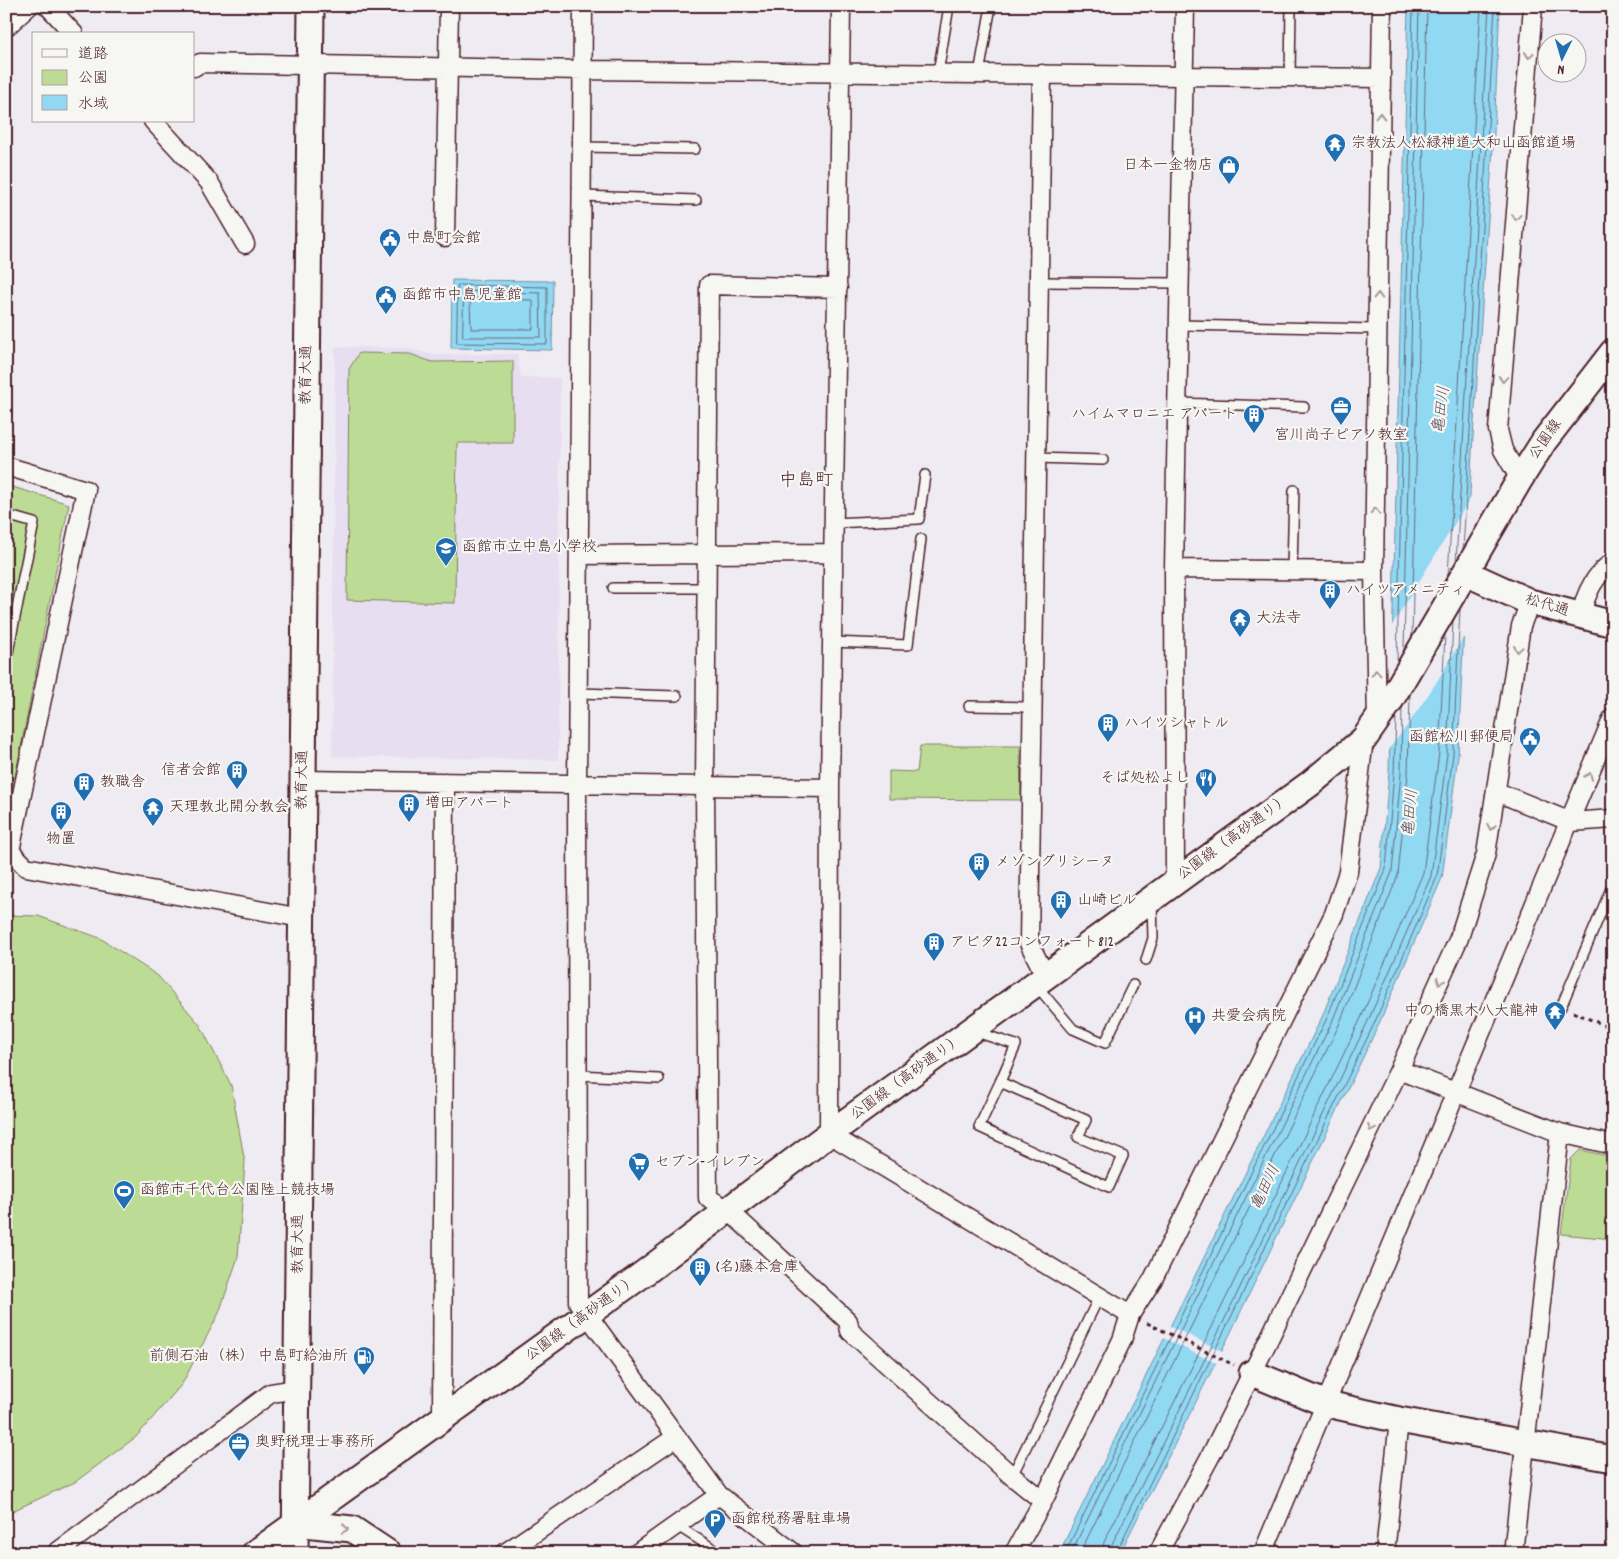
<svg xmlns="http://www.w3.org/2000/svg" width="1619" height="1559" viewBox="0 0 1619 1559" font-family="Dekko,'Klee One',sans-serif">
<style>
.built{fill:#e7def1}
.green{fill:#bcdc95;stroke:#837e60}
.water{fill:#91d9f3;stroke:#758fa3}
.pier{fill:#efebf2}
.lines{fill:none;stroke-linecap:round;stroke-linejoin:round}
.shore{stroke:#66697b;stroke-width:1}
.lane-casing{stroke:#4a1f2b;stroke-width:12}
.street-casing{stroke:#4a1f2b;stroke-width:21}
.secondary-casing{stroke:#4a1f2b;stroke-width:29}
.path{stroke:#4a1f2b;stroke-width:3;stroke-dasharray:4 4;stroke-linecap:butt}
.lane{stroke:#f6f6f2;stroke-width:9}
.street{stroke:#f6f6f2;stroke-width:18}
.secondary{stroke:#f6f6f2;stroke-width:25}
.oneway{stroke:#a99598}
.labels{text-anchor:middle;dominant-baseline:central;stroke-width:4.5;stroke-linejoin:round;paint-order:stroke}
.poi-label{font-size:15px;fill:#4a1f2b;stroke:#f6f6f2;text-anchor:start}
.street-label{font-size:15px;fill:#4a1f2b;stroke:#f6f6f2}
.water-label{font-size:16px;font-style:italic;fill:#5c4e5d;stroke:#f6f6f2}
.quarter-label{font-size:18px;fill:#4a1f2b;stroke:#f6f6f2}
</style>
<rect width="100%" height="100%" fill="#efebf2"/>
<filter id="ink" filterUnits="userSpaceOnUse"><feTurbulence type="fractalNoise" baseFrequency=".02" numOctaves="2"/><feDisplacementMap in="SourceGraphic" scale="10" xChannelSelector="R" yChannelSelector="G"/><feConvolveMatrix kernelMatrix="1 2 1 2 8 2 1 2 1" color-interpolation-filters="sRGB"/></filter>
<g filter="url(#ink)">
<path class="built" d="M335,347L405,348L434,355L517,354L521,377L560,378L558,760L332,756Z"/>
<path class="green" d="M359,353L410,354L432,362L513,361V443H457L455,603L347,600L349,369Z
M6,485L69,504L6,823Z
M920,746H1020L1021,800L889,799V771L917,772Z
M6,915L38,916L100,938L158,976L200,1025L231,1085L245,1163L238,1257L219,1313L182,1384L136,1437L75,1482L6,1514Z
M1580,1150L1613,1157V1239L1561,1234L1571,1159Z"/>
<path class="water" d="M1408,6H1500L1494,133L1472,452L1458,755L1442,878L1378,1026L1230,1334L1120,1553H1059L1322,1017L1381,868L1389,772Z
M452,280L553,281L552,350L451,348Z"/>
<path class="pier" d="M1473,494L1466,633L1434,686L1407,726L1388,750L1391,627Z
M1169,1326L1224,1352L1218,1364L1163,1338Z"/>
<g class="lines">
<path class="shore" d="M458,285L547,287V344L457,343Z
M464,291L540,293L541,337H463Z
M472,299L533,300V329H471L470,301Z
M1463,550L1495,6
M1456,562L1489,6
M1448,576L1481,6
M1412,637L1427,6
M1404,650L1419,6
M1397,661L1413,6
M1065,1553L1327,1018L1386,869L1394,773L1396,717
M1071,1553L1332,1022L1392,872L1401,773L1402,707
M1080,1553L1339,1025L1398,875L1408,774L1410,694
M1102,1553L1104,1542L1213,1325L1361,1018L1423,873L1439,753L1445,635
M1110,1553L1111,1546L1220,1329L1368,1021L1431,876L1447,754L1453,621
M1116,1553L1374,1024L1437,877L1453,754L1460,609"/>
<g class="lane-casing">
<path id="lane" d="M938,73L949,6
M979,74L991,6
M1290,77L1291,6
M583,147L695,149
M582,196L696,200
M1039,282L1180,283
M1179,325L1377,329
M1177,403L1304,407
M1036,458L1103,460
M6,515L34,523L6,662
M833,523L919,519L925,475
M1292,570L1294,490
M613,588H707
M832,642L908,645L921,539
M579,693L677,696
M969,706L1032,707
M1146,960L1153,938L1152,903
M1036,985L1073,1029L1105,1043L1133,985
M1561,1007L1613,884
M976,1032L1016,1045L1000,1082L1086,1120L1078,1137L1123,1156L1109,1187L979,1127L1000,1082
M577,1075L659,1079
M1012,1476L1100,1295
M676,1525L720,1553"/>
</g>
<g class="street-casing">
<path id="street" d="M48,6L74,34
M583,6L577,784L578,1302L719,1495
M841,6L830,788L829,1134L1130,1315
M6,27L29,6
M194,67L200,63L584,70L1381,78
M1042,74L1029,943L1045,975
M153,121L209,182L245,244
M445,237L449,6
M838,288L709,285L705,786L708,1198L728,1210L848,1321L850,1331L1012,1476L1043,1501
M6,466L86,490L10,851L26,867L301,918
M1520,479L1503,450L1498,430L1533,6
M579,555L833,553
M1174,569L1374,571
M1581,616C1585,594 1594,575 1613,562
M1377,722L1374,571L1382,6
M302,780L830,788
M1497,792L1571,822L1613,819
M1175,880L1174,569L1185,6
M1399,1070L1560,1133L1613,1145
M442,1419L445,782
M56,1553L271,1393L297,1389
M505,1553L676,1437
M637,1553L719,1495L794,1553
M1014,1553L1043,1501L1122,1340L1130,1315L1153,1279L1334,914L1348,872L1364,739
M1158,1553L1211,1455L1268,1341L1399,1070L1459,938L1486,854L1521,626L1530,602
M1263,1553L1613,717
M1385,1553L1399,1420
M1513,1553L1560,1133"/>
</g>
<g class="secondary-casing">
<path id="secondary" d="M1466,573L1530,602L1613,624
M1252,1373L1327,1404L1399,1420L1613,1459
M298,1528L295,1523L352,1529L388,1553
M255,1553L643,1274L829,1134L1311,783L1364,739L1389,703L1520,479L1544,441L1613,352
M295,1553L311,6"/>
</g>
<path class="path" d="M1573,1012L1613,1029
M1147,1323L1234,1365"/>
<use href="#lane" class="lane"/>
<use href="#street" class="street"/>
<use href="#secondary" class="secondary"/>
</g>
<defs><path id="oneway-chevron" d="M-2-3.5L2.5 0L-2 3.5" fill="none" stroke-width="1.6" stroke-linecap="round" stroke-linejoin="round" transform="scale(1.25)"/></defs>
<g class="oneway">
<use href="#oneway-chevron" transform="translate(1529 55) rotate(95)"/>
<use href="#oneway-chevron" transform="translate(1380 116) rotate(-89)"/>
<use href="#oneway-chevron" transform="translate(1516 217) rotate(95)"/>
<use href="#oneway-chevron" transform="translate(1378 296) rotate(-89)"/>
<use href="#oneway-chevron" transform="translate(1503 379) rotate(95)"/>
<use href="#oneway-chevron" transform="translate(1375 511) rotate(-89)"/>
<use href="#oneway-chevron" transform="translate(1518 649) rotate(98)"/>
<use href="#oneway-chevron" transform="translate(1376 673) rotate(-92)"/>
<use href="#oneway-chevron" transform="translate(1589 776) rotate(-68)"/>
<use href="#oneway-chevron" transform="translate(1491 827) rotate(100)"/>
<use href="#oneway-chevron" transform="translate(1440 981) rotate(115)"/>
<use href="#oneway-chevron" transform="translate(1371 1128) rotate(116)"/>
<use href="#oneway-chevron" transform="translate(345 1529) rotate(9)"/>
</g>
</g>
<defs>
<g id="temple-pin" transform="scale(1.125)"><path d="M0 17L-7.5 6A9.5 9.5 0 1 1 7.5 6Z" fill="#1f6fb2" stroke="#f6f6f2"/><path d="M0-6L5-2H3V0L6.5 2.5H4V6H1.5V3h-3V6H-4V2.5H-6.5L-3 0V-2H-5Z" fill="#fff"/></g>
<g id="shop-pin" transform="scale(1.125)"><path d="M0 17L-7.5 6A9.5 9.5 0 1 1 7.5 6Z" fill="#1f6fb2" stroke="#f6f6f2"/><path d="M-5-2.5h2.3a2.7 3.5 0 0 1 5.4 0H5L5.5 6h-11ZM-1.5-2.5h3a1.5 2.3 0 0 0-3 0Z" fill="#fff"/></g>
<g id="civic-pin" transform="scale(1.125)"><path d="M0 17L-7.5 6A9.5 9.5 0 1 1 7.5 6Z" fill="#1f6fb2" stroke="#f6f6f2"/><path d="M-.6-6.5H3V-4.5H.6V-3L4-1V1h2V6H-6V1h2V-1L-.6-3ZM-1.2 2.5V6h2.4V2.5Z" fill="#fff"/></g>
<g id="office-pin" transform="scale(1.125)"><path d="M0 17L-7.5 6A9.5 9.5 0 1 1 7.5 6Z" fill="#1f6fb2" stroke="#f6f6f2"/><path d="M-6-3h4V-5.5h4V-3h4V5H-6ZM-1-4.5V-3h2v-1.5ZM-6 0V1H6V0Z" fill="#fff"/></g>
<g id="building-pin" transform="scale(1.125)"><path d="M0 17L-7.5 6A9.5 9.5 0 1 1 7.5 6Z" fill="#1f6fb2" stroke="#f6f6f2"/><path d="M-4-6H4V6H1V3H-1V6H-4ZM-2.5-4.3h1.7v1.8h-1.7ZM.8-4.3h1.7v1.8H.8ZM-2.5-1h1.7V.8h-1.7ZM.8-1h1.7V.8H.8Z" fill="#fff"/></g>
<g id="school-pin" transform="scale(1.125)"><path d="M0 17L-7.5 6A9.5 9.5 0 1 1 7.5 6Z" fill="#1f6fb2" stroke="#f6f6f2"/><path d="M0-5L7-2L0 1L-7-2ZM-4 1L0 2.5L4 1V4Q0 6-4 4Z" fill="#fff"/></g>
<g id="restaurant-pin" transform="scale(1.125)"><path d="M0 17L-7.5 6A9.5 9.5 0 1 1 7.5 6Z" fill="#1f6fb2" stroke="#f6f6f2"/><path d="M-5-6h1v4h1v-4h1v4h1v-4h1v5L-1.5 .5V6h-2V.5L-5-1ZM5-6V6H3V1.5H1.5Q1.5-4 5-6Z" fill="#fff"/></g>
<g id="hospital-pin" transform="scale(1.125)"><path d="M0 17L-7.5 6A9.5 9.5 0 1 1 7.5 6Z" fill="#1f6fb2" stroke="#f6f6f2"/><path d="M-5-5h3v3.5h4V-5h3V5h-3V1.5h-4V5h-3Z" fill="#fff"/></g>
<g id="supermarket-pin" transform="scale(1.125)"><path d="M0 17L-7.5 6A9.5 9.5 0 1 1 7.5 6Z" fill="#1f6fb2" stroke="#f6f6f2"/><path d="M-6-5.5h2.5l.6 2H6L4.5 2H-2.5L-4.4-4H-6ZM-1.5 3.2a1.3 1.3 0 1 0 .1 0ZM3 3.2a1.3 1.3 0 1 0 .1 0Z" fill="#fff"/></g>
<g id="stadium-pin" transform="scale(1.125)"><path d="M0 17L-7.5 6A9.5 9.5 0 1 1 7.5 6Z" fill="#1f6fb2" stroke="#f6f6f2"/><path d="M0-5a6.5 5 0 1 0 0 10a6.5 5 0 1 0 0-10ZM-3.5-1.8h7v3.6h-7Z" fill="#fff"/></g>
<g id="fuel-pin" transform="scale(1.125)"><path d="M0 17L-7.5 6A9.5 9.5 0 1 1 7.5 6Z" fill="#1f6fb2" stroke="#f6f6f2"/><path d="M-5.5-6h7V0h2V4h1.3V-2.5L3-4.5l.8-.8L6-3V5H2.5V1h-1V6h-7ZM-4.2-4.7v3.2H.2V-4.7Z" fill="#fff"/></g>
<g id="parking-pin" transform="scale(1.125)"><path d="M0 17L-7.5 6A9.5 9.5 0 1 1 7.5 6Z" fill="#1f6fb2" stroke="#f6f6f2"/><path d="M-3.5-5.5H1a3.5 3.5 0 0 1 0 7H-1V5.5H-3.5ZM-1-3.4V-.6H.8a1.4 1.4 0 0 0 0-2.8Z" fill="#fff"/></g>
</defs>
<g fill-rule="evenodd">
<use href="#temple-pin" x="1335" y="144"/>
<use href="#shop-pin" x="1229" y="166"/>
<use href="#civic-pin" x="390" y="239"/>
<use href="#civic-pin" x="386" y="296"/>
<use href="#office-pin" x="1341" y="407"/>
<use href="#building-pin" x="1254" y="415"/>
<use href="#school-pin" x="446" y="548"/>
<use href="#building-pin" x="1330" y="591"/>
<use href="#temple-pin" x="1240" y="619"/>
<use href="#building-pin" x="1108" y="724"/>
<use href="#civic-pin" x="1530" y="738"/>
<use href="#building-pin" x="237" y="771"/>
<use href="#restaurant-pin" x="1206" y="779"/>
<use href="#building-pin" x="84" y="783"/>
<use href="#building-pin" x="409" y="804"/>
<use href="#temple-pin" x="153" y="808"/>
<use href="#building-pin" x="61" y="812"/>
<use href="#building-pin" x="979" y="863"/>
<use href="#building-pin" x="1061" y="901"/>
<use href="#building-pin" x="934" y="943"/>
<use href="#temple-pin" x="1555" y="1012"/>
<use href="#hospital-pin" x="1195" y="1017"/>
<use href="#supermarket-pin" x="639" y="1163"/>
<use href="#stadium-pin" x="124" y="1191"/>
<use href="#building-pin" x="700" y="1268"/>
<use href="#fuel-pin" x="364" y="1357"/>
<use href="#office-pin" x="239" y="1443"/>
<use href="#parking-pin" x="715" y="1520"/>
</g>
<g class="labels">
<g class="poi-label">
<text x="1351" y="144">宗教法人松緑神道大和山函館道場</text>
<text x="1213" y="166" text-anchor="end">日本一金物店</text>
<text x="406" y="239">中島町会館</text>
<text x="402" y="296">函館市中島児童館</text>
<text x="1238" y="415" text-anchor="end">ハイムマロニエ アパート</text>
<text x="1341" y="436" text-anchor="middle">宮川尚子ピアノ教室</text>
<text x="462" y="548">函館市立中島小学校</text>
<text x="1346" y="591">ハイツアメニティ</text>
<text x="1256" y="619">大法寺</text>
<text x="1124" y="724">ハイツシャトル</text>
<text x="1514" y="738" text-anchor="end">函館松川郵便局</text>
<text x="221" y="771" text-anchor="end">信者会館</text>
<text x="1190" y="779" text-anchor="end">そば処松よし</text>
<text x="100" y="783">教職舎</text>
<text x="425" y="804">増田アパート</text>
<text x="169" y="808">天理教北開分教会</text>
<text x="61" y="840" text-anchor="middle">物置</text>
<text x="995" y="863">メゾングリシーヌ</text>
<text x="1077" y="901">山崎ビル</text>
<text x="950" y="943">アビタ22コンフォート812</text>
<text x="1539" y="1012" text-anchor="end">中の橋黒木八大龍神</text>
<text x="1211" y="1017">共愛会病院</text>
<text x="655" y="1163">セブン-イレブン</text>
<text x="140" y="1191">函館市千代台公園陸上競技場</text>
<text x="716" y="1268">(名)藤本倉庫</text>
<text x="348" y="1357" text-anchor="end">前側石油（株） 中島町給油所</text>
<text x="255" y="1443">奥野税理士事務所</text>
<text x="731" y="1520">函館税務署駐車場</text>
</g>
<g class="street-label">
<text transform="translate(307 375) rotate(-89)">教育大通</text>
<text transform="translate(1546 440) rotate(-55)">公園線</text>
<text transform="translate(1547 606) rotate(17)">松代通</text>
<text transform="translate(303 780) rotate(-89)">教育大通</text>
<text transform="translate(1234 838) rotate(-36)">公園線（高砂通り）</text>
<text transform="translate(907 1078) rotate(-36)">公園線（高砂通り）</text>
<text transform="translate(299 1244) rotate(-90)">教育大通</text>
<text transform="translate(582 1319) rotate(-36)">公園線（高砂通り）</text>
</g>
<g class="water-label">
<text transform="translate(1442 410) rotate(-83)">亀田川</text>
<text transform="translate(1411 813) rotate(-85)">亀田川</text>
<text transform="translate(1266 1188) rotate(-65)">亀田川</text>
</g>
<g class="quarter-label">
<text x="806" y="481">中島町</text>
</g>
</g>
<rect width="1619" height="1559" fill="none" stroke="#f6f6f2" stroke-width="25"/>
<rect x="12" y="12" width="1594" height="1534" fill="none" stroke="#4a1f2b" stroke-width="2" filter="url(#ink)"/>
<rect x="32" y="32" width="162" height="90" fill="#f6f6f2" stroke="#b1a0a2"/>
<rect x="42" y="49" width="25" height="8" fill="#f6f6f2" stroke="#b1a0a2"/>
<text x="78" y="58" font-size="15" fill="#4a1f2b">道路</text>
<rect x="42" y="70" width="25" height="15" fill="#bcdc95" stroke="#b1a0a2"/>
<text x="78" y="82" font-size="15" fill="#4a1f2b">公園</text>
<rect x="42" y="95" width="25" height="15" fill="#91d9f3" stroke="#b1a0a2"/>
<text x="78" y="108" font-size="15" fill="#4a1f2b">水域</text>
<g transform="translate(1562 58) rotate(185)"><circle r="24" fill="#f6f6f2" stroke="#b1a0a2"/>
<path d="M0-4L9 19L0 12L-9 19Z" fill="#1f6fb2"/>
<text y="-8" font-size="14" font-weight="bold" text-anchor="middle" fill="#4a1f2b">N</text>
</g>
</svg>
